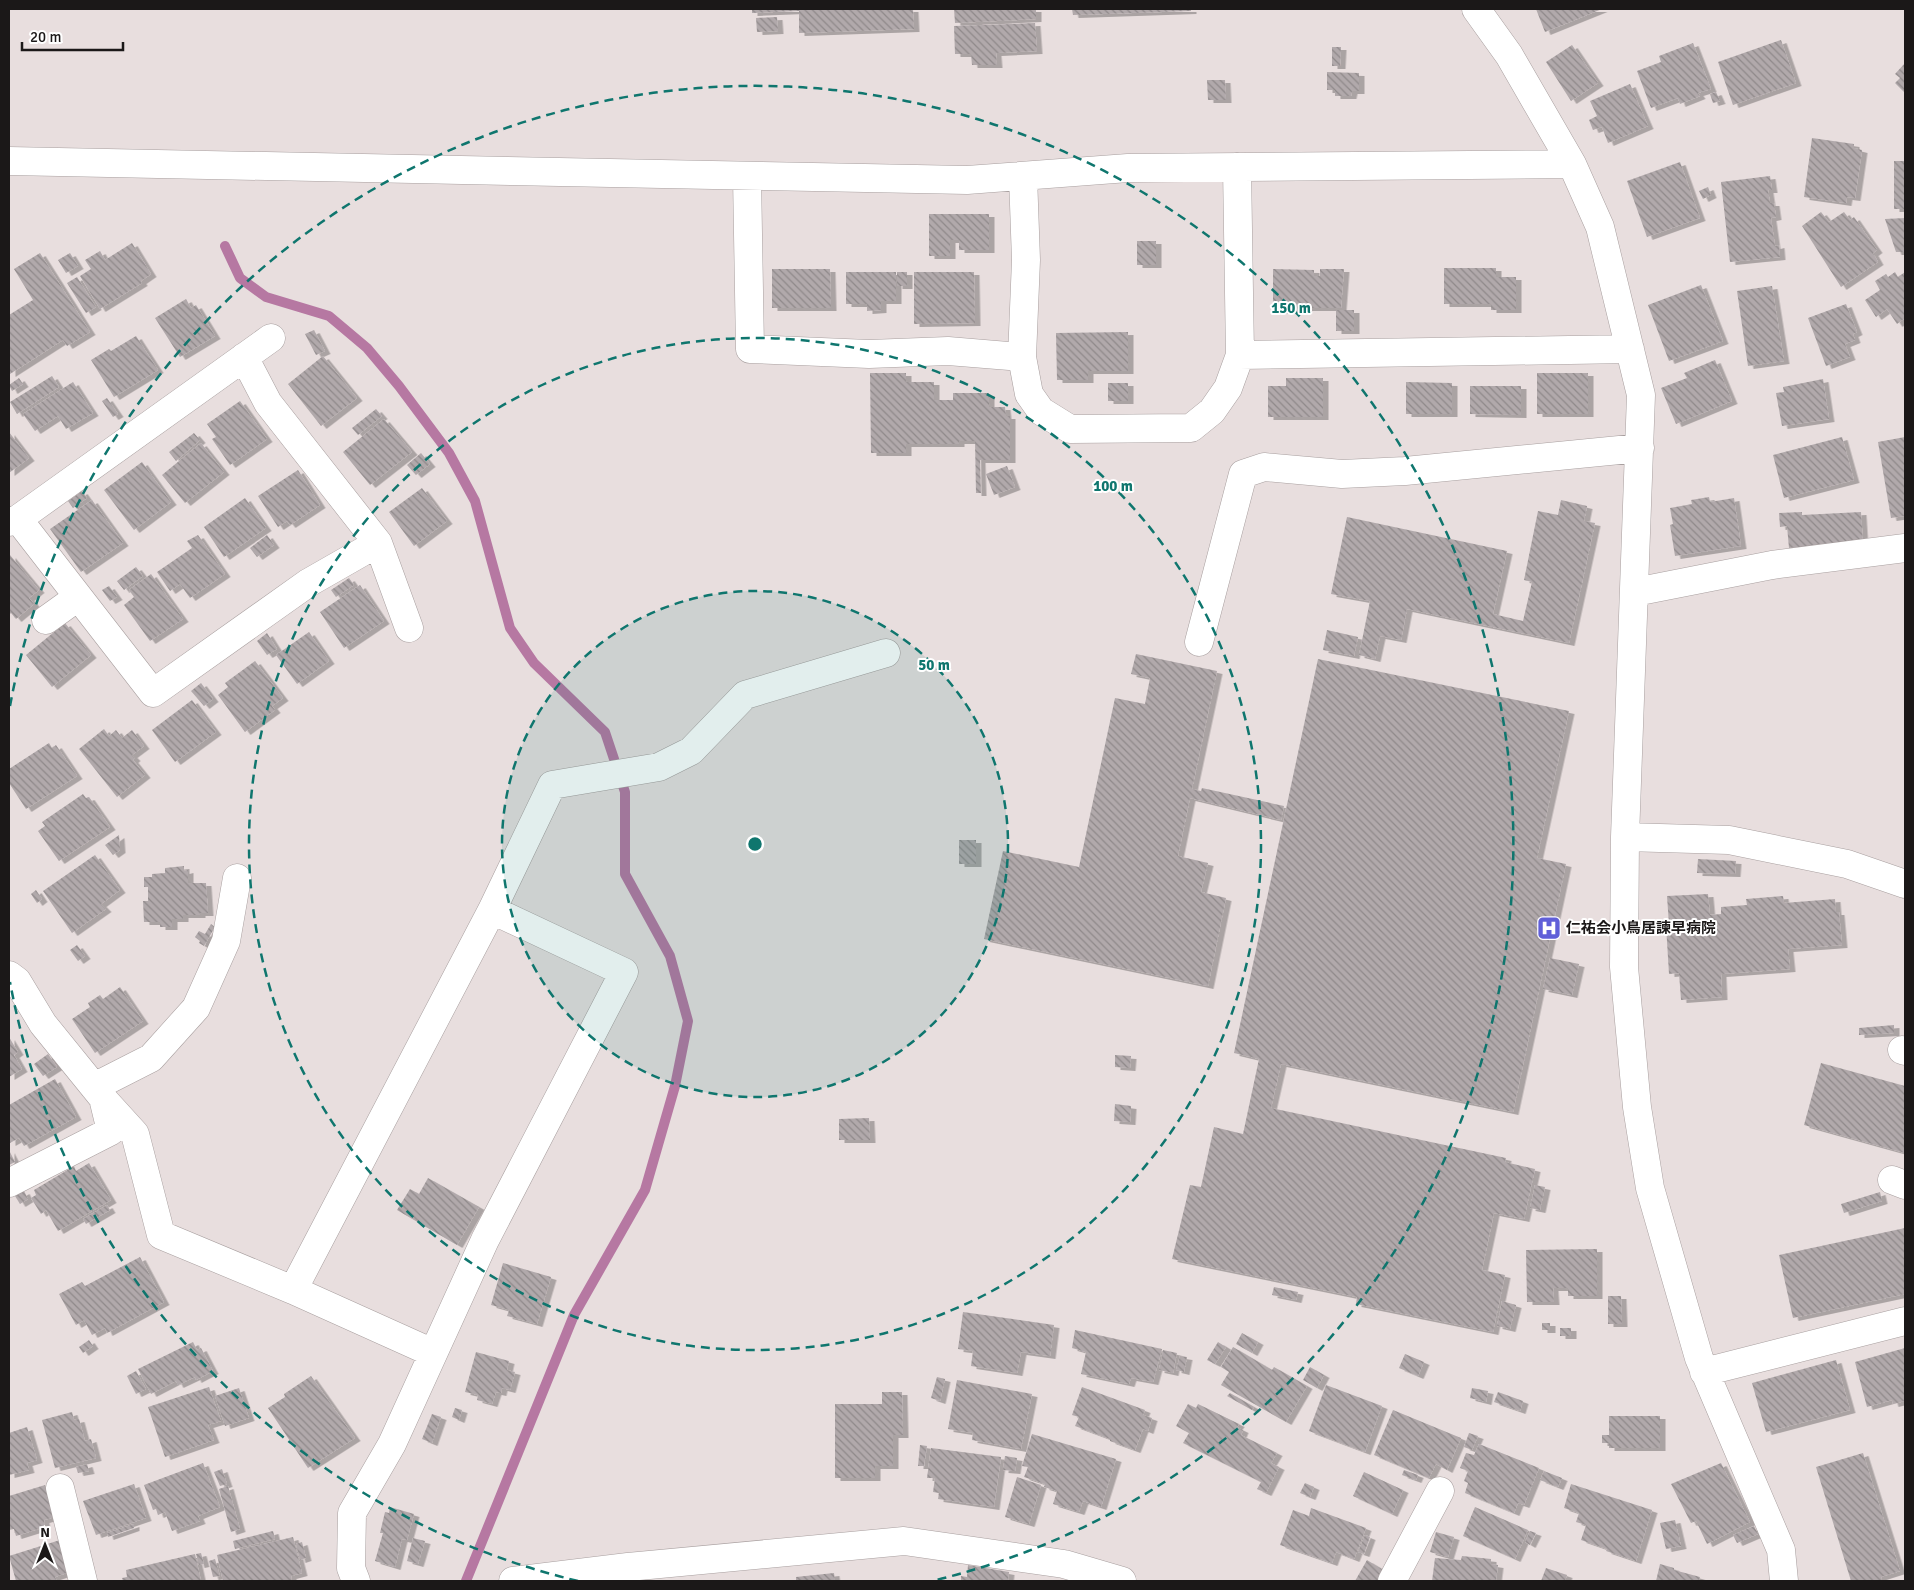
<svg xmlns="http://www.w3.org/2000/svg" width="1914" height="1590" viewBox="0 0 1914 1590" font-family="Signika,'Noto Sans JP',sans-serif">
<style>
.lines{fill:none;stroke-linecap:round;stroke-linejoin:round}
.stream{stroke:#b678a2;stroke-width:10}
.building{fill:url(#building-back-hatch);filter:url(#shadow)}
.minor-casing{stroke:#a89f9f;stroke-width:29}
.minor{stroke:#fff;stroke-width:28}
.ring{fill:none;stroke:#0f766e;stroke-width:2.5;stroke-dasharray:9 6}
.labels{text-anchor:middle;dominant-baseline:central;stroke-width:4;stroke-linejoin:round;paint-order:stroke}
.poi-label{font-size:15px;font-weight:bold;fill:#1b1818;stroke:#fff;text-anchor:start}
.centre{fill:#0f766e;stroke:#fff;stroke-width:2.5}
.ring-label{font-size:15px;text-anchor:middle;font-weight:bold;fill:#0f766e;stroke:#fff;stroke-width:4;stroke-linejoin:round;paint-order:stroke}
</style>
<defs>
<pattern id="building-back-hatch" width="6" height="6" patternUnits="userSpaceOnUse" patternTransform="scale(1.25)"><rect width="6" height="6" fill="#b1a9ab"/><path d="M-1 5l2 2M0 0l6 6M5-1l2 2" fill="none" stroke="#8f898a"/></pattern>
<filter id="shadow"><feDropShadow dx="5.5" dy="3" stdDeviation="0" flood-color="#0004"/></filter>
</defs>
<rect width="100%" height="100%" fill="#e8dede"/>
<g class="lines">
<path class="stream" d="M225,246L240,278L266,297L329,316L367,348L399,386L449,453L475,501L510,628L534,663L605,732L625,792V874L670,956L688,1021L675,1086L645,1190L574,1315L466,1581"/>
</g>
<path class="building" d="M752,9H913L914,29L799,33V11L752,13Z
M954,9H1036V19L955,23Z
M1072,9H1191V11L1073,15Z
M1536,9H1602L1545,32Z
M777,17L778,31L757,32L756,18Z
M1035,23L1037,51L996,53L997,65H972L971,54H955L954,26Z
M1781,40L1796,83L1733,105L1718,62Z
M1693,43L1711,89L1698,93L1700,96L1680,104L1678,98L1651,108L1637,71L1661,62L1659,56Z
M1572,45L1598,83L1571,101L1546,62Z
M1332,47H1341L1340,66H1332Z
M1905,63V93L1895,83L1900,78L1895,74Z
M1327,72L1359,73V91H1352L1351,96H1335V90H1327Z
M1207,80H1225L1226,100H1208Z
M1630,84L1648,126L1608,143L1602,127L1593,130L1589,120L1597,116L1590,101Z
M1716,92L1720,101L1713,103L1710,94Z
M1812,138L1854,144V148L1862,150L1855,198L1847,197L1846,203L1804,197Z
M1894,161H1905V209H1894Z
M1680,162L1700,218L1647,237L1627,181Z
M1770,176L1772,190H1768L1770,203H1774L1776,217L1771,218L1775,246L1779,245L1780,257L1730,262L1721,182Z
M1708,187L1711,195L1703,199L1699,191Z
M1821,212L1829,222L1844,212L1850,220L1854,217L1877,250L1873,253L1878,262L1841,287L1802,226Z
M929,214H989V250H959V240H950V256H929Z
M1905,218V252H1896L1885,219Z
M1137,241H1156V265H1137Z
M132,243L151,274L141,281L142,283L100,309L80,276L91,269L85,260L100,251L105,260Z
M40,253L90,332L67,346L63,340L10,374L9,315L33,300L14,269Z
M70,253L78,266L66,273L58,260Z
M1444,268H1496V277H1516V310H1491V304H1444Z
M772,269H830L831,308H772Z
M1273,269L1314,270V276H1320V269H1344L1341,308H1306V311H1273Z
M846,272H896V301H881V310L867,311V304H846Z
M897,272H907V286H897Z
M914,272H974L975,323L914,324Z
M1895,272L1898,277L1905,272V318L1897,324L1887,309L1876,317L1865,300L1880,290L1875,281L1886,274L1888,277Z
M77,277L96,307L86,313L67,283Z
M1701,285L1723,341L1669,361L1648,305Z
M1772,286L1784,361L1748,366L1737,291Z
M186,299L191,308L196,305L215,336L180,357L155,318Z
M1846,304L1857,332L1853,334L1855,340L1845,344L1850,357L1826,366L1808,318Z
M1336,310H1354V331H1336Z
M314,330L325,351L316,355L305,334Z
M1128,332V371H1088V380H1057L1056,333Z
M136,336L158,370L114,397L91,360L109,349L111,351Z
M323,356L357,398L321,426L288,384Z
M1715,360L1732,401L1676,424L1661,388L1687,378L1684,373Z
M870,373H906V382H934V400H953V393H989V407H1005L1006,416H1010V460H980L981,493H976L975,441H959V444H906V453H871Z
M1537,373H1588V414H1537Z
M52,376L59,387L17,414L10,402Z
M19,378L23,384L12,391L9,385Z
M1286,378H1323V417H1268V386H1286Z
M1823,379L1829,419L1782,426L1776,393L1784,392L1783,387Z
M73,382L93,413L66,429L58,416L35,431L23,414Z
M1406,382L1452,383V414H1406Z
M1108,383H1128V401H1108Z
M1470,386H1521V415L1470,414Z
M107,398L118,414L113,417L102,401Z
M240,401L267,439L230,465L212,439L216,437L207,424Z
M376,409L382,416L358,435L352,428Z
M384,419L412,452L370,485L343,452Z
M9,432L29,458L9,473Z
M194,433L200,440L176,461L169,452Z
M1842,437L1854,480L1784,498L1773,455Z
M1905,437V516L1891,518L1878,442Z
M201,443L224,472L185,503L162,475Z
M421,453L430,464L416,475L407,465Z
M142,462L171,502L134,530L104,490Z
M1007,466L1015,487L994,495L986,474Z
M298,470L320,505L290,525L287,521L278,527L258,496Z
M422,488L447,521L414,546L389,512Z
M82,491L87,498L73,508L68,501Z
M1709,497L1710,502L1734,498L1741,546L1675,556L1670,525L1673,524L1670,508L1692,504L1691,500Z
M245,498L266,528L224,557L204,527Z
M92,500L123,543L81,572L50,529Z
M1561,500L1587,506L1584,521L1595,523L1569,643L1407,609L1401,640L1380,636L1375,659L1359,655L1370,601L1331,594L1347,517L1507,551L1493,614L1523,621L1532,582L1524,580L1538,511L1558,515Z
M1802,512V515L1861,512L1863,544L1789,548L1787,526L1780,527L1779,513Z
M198,535L225,574L190,598L180,584L170,591L157,572L192,548L187,541Z
M267,535L274,545L257,557L250,548Z
M10,555L39,590L29,598L34,604L16,619L11,613L9,615Z
M136,567L143,576L124,590L117,581Z
M151,574L183,619L150,641L124,605L134,597L129,590Z
M349,578L354,585L336,597L331,590Z
M360,585L384,621L344,648L320,612Z
M109,586L117,597L110,601L102,590Z
M65,623L91,655L52,687L26,655Z
M1327,630L1358,637L1354,656L1323,650Z
M309,632L329,661L297,684L276,655Z
M267,633L277,649L267,655L257,641Z
M1136,654L1217,671L1192,789L1201,791L1202,788L1284,806L1281,820L1190,798L1178,856L1208,863L1201,892L1226,898L1208,986L984,939L1003,851L1079,867L1115,698L1145,704L1150,678L1131,674Z
M1318,659L1569,711L1537,858L1566,864L1513,1112L1281,1064L1271,1108L1506,1158L1505,1162L1535,1169L1524,1219L1494,1213L1482,1270L1505,1275L1493,1332L1356,1304L1357,1297L1172,1259L1190,1185L1201,1187L1214,1127L1243,1134L1259,1059L1234,1053Z
M255,661L283,698L272,706L275,710L245,732L218,695L228,687L225,683Z
M201,683L213,699L204,706L191,691Z
M192,700L216,732L175,762L152,730Z
M104,729L109,736L116,730L122,738L132,730L144,746L132,755L135,758L133,760L145,775L117,797L79,749Z
M49,743L52,748L56,745L77,776L26,809L9,783V769Z
M83,794L86,798L89,797L110,827L59,861L38,831L45,826L42,822Z
M119,835L120,850L113,855L105,845Z
M959,840H976V864H959Z
M95,855L120,890L101,904L106,909L72,933L43,891Z
M1698,859L1736,861L1735,874L1697,873Z
M184,866V871L188,870V883H206L208,913H200V915H183V919H172V927H160V922H144L143,901H148V887H144V877H152V874L165,873V868Z
M36,890L42,899L37,903L31,894Z
M1708,894L1710,915L1721,914V907L1747,905L1746,899L1783,896L1784,903L1835,899L1836,912H1839L1842,945L1788,949L1790,969L1721,974L1722,997L1681,1000L1679,973L1669,974L1666,925H1669L1667,896Z
M211,924L215,927L204,946L199,943L200,941L195,937L199,931L205,934Z
M77,945L85,956L78,961L70,950Z
M1550,958L1579,964L1572,995L1543,989Z
M120,987L143,1021L95,1053L72,1019L90,1007L88,1003L100,995L103,999Z
M1894,1025V1033L1859,1035V1028Z
M9,1037L18,1052L14,1055L22,1069L9,1077Z
M48,1054L57,1067L43,1076L34,1064Z
M1115,1055L1131,1056L1130,1068L1115,1067Z
M1821,1063L1905,1086V1153L1804,1125Z
M55,1079L76,1117L24,1146L19,1138L10,1143L9,1105Z
M1115,1104L1131,1106L1130,1122L1114,1121Z
M869,1118L870,1140H839V1119Z
M9,1150L15,1162L9,1165Z
M89,1163L111,1200L58,1231L46,1210L41,1214L31,1198L36,1195L34,1190L74,1166L76,1171Z
M428,1178L479,1207L457,1245L397,1210L410,1189L419,1194Z
M1535,1185L1545,1187L1540,1210L1530,1208Z
M24,1191L28,1199L20,1204L15,1196Z
M1880,1192L1882,1201L1844,1213L1841,1204Z
M107,1205L110,1210L86,1224L83,1219Z
M1905,1228V1294L1793,1318L1779,1255Z
M1597,1249V1296H1568V1288H1553L1554,1302H1527L1526,1250Z
M140,1257L164,1302L107,1333L105,1328L92,1335L84,1320L76,1325L59,1294L82,1282L85,1286Z
M503,1263L551,1277L537,1324L507,1316L509,1310L491,1305Z
M1274,1287L1298,1292L1296,1300L1272,1295Z
M1608,1296H1621L1622,1324H1608Z
M1502,1301L1516,1305L1510,1329L1497,1326Z
M963,1312L1054,1325L1050,1356L1021,1352L1017,1373L971,1366L973,1351L958,1349Z
M1542,1323H1550V1330H1542Z
M1560,1328H1571V1336H1560Z
M1075,1330L1162,1349L1153,1382L1131,1378L1129,1384L1081,1374L1086,1352L1072,1348Z
M1242,1333L1258,1342L1252,1353L1236,1344Z
M89,1340L93,1346L83,1353L79,1347Z
M193,1342L197,1350L201,1348L213,1371L196,1380L195,1377L178,1385L176,1381L151,1394L138,1369Z
M1218,1342L1226,1347L1215,1364L1207,1360Z
M1233,1347L1272,1370L1274,1367L1307,1386L1286,1422L1221,1385L1229,1372L1221,1367Z
M1905,1348V1401L1893,1404L1892,1400L1867,1407L1855,1362Z
M1163,1350L1177,1353L1173,1373L1159,1370Z
M476,1352L509,1361L507,1370L515,1372L510,1390L502,1388L501,1393L496,1392L492,1404L477,1400L478,1395L465,1392Z
M1405,1354L1424,1362L1418,1376L1399,1368Z
M1180,1356L1187,1357L1184,1372L1176,1370Z
M1836,1360L1850,1410L1766,1432L1752,1383Z
M1310,1367L1324,1375L1317,1388L1303,1380Z
M136,1371L146,1389L136,1394L127,1376Z
M311,1376L355,1438L308,1468L268,1408L285,1397L284,1394Z
M937,1377L945,1379L940,1401L931,1398Z
M957,1380L1032,1394L1021,1449L972,1440L973,1433L948,1429Z
M1326,1385L1382,1406L1365,1452L1309,1431Z
M209,1387L221,1421L208,1425L214,1440L165,1457L148,1407Z
M1082,1387L1145,1410L1143,1415L1152,1418L1148,1431L1143,1429L1135,1450L1110,1441V1439L1075,1426L1079,1417L1072,1415Z
M239,1388L249,1418L225,1426L215,1396Z
M1472,1388L1488,1391L1486,1402L1470,1398Z
M882,1392H902L903,1435H893V1466H875V1478H835V1404H882Z
M1498,1392L1523,1401L1520,1411L1494,1402Z
M1230,1393L1254,1407L1252,1410L1227,1396Z
M1188,1404L1196,1408L1198,1404L1239,1424L1237,1427L1243,1430L1241,1435L1277,1453L1271,1463L1279,1467L1266,1493L1257,1489L1261,1482L1183,1443L1189,1433L1176,1426Z
M455,1408L462,1410L459,1420L452,1417Z
M1393,1410L1461,1438L1447,1470L1436,1464L1429,1478L1374,1455Z
M72,1412L74,1420L79,1419L85,1441L91,1439L96,1458L55,1468L42,1420Z
M432,1414L441,1417L432,1443L422,1439Z
M1609,1416H1660V1448H1609V1443H1602V1435H1609Z
M27,1427L37,1460L27,1463L29,1470L9,1475V1433Z
M1469,1433L1478,1436L1472,1450L1464,1447Z
M1032,1434L1116,1459L1101,1507L1083,1501L1079,1512L1053,1504L1057,1491L1044,1487L1045,1484L1024,1477L1028,1467L1022,1466Z
M1479,1444L1539,1468L1524,1505L1518,1503L1514,1513L1465,1493L1468,1483L1464,1481L1468,1471L1460,1468L1466,1453L1474,1455Z
M920,1445L927,1446L924,1466H918Z
M931,1448L1001,1457L994,1507L938,1499L939,1493L933,1492L935,1478H927Z
M1863,1453L1900,1571L1881,1577L1882,1580L1878,1581H1851L1816,1467Z
M1005,1456L1017,1458L1015,1471L1003,1470Z
M203,1463L220,1507L198,1516L200,1521L172,1531L165,1512L158,1515L156,1509L153,1510L144,1485Z
M1721,1463L1750,1522L1707,1544L1696,1521L1691,1523L1671,1484Z
M87,1464L89,1471L78,1473L76,1467Z
M222,1469L227,1484L220,1486L214,1472Z
M1404,1470L1418,1475L1416,1480L1402,1475Z
M1544,1471L1562,1478L1558,1487L1540,1480Z
M1364,1472L1403,1490L1392,1514L1353,1496Z
M1017,1477L1041,1485L1029,1524L1005,1517Z
M1305,1483L1314,1487L1310,1497L1300,1493Z
M134,1484L146,1518L96,1535L83,1501Z
M1571,1484L1652,1510L1636,1561L1606,1551L1607,1549L1581,1540L1586,1525L1576,1522L1579,1513L1564,1508Z
M45,1485L55,1517L44,1520L45,1527L16,1536L14,1529L9,1530V1496Z
M228,1486L240,1529L231,1532L219,1489Z
M390,1507L414,1514L407,1540L402,1539L395,1567L375,1561L383,1533H380L385,1512L389,1513Z
M1475,1507L1528,1530L1515,1559L1463,1536Z
M1311,1508L1366,1528L1354,1559L1336,1552L1332,1563L1280,1545L1293,1510L1309,1516Z
M1675,1520L1681,1546L1666,1549L1660,1523Z
M134,1524V1528L108,1537L107,1533Z
M1754,1526L1758,1534L1737,1543L1733,1535Z
M273,1531L275,1539L235,1549L233,1541Z
M1530,1531L1536,1533L1530,1545L1525,1542Z
M1436,1532L1454,1537L1448,1557L1430,1552Z
M1365,1535L1370,1537L1364,1554L1358,1552Z
M293,1537L302,1573L291,1576L292,1581H223L217,1555Z
M413,1538L425,1541L418,1564L407,1561Z
M60,1540L70,1572L55,1577L57,1581H16L9,1556Z
M302,1542L306,1558L300,1560L296,1544Z
M201,1553L204,1564L199,1565L196,1554Z
M195,1554L201,1581H123L122,1578L127,1577L126,1570Z
M1462,1556L1491,1559V1564L1498,1565L1496,1581H1432L1435,1558L1461,1560Z
M215,1559L220,1576L213,1577L209,1561Z
M1367,1560L1385,1571L1379,1581H1355Z
M1660,1564L1674,1568V1570L1700,1577L1699,1581H1656Z
M968,1565L1009,1572L1008,1581H961V1576L967,1577Z
M1546,1568L1567,1575L1565,1581H1541Z
M834,1573L835,1581H796V1577Z"/>
<g class="lines">
<g class="minor-casing">
<path id="minor" d="M1476,9L1509,55L1572,164L1600,227L1641,395L1625,837L1624,967L1637,1107L1650,1188L1699,1358L1781,1550L1784,1581
M9,161L967,180L1128,168L1572,164
M747,176L750,349L869,354L948,351L1022,357L1026,260L1023,176
M1240,355L1630,349
M244,357L268,403L378,543L409,628
M1022,357L1029,394L1041,411L1070,429L1191,428L1212,411L1228,388L1240,355L1237,167
M18,519L153,693L308,583L378,543
M9,522L18,519L271,338
M1635,592L1772,565L1905,548
M46,620L78,597
M1199,642L1243,474L1264,467L1342,474L1405,471L1640,448
M1625,837L1729,840L1847,864L1905,884
M492,910L552,785L659,767L691,751L745,695L886,653
M9,975L17,981L43,1024L103,1098L111,1131L9,1183
M1902,1050L1905,1051
M94,1087L151,1058L196,1008L226,941L237,878
M105,1101L135,1134L161,1235L293,1290
M1892,1180L1905,1185
M1704,1372L1905,1321
M60,1488L83,1581
M356,1581L351,1568L352,1513L392,1444L485,1240L624,972L492,910L293,1290L433,1353
M513,1581L628,1567L904,1541L1064,1564L1122,1581
M1392,1581L1440,1491"/>
</g>
<use href="#minor" class="minor"/>
</g>
<circle cx="755" cy="844" r="253" fill="#0f766e" fill-opacity=".12"/>
<g class="ring">
<circle cx="755" cy="844" r="253"/>
<circle cx="755" cy="844" r="506"/>
<path d="M578 1581A758 758 0 0 1 10 982M10 706A758 758 0 1 1 932 1581"/>
</g>
<defs>
<g id="hospital-square" transform="scale(1.25)"><rect x="-9" y="-9" width="18" height="18" rx="4" fill="#605fd8" stroke="#fff"/><path d="M-5-5h3v3.5h4V-5h3V5h-3V1.5h-4V5h-3Z" fill="#fff"/></g>
</defs>
<g fill-rule="evenodd">
<use href="#hospital-square" x="1549" y="928"/>
</g>
<g class="labels">
<g class="poi-label">
<text x="1566" y="928">仁祐会小鳥居諫早病院</text>
</g>
</g>
<circle cx="755" cy="844" r="8" class="centre"/>
<g class="ring-label">
<text x="1291" y="313">150 m</text>
<text x="1113" y="491">100 m</text>
<text x="934" y="670">50 m</text>
</g>
<rect width="1914" height="1590" fill="none" stroke="#1b1818" stroke-width="20"/>
<g transform="translate(45 1545)" stroke="#ffffff" stroke-width="4" paint-order="stroke">
<path d="M0-4L9 19L0 12L-9 19Z" fill="#1b1818"/>
<text y="-8" font-size="14" font-weight="bold" text-anchor="middle" fill="#1b1818">N</text>
</g>
<path d="M22 42v8h101v-8" fill="none" stroke="#1b1818" stroke-width="2.5"/>
<text x="30" y="42" font-size="15" fill="#1b1818" stroke="#ffffff" stroke-width="4" paint-order="stroke">20 m</text>
</svg>
